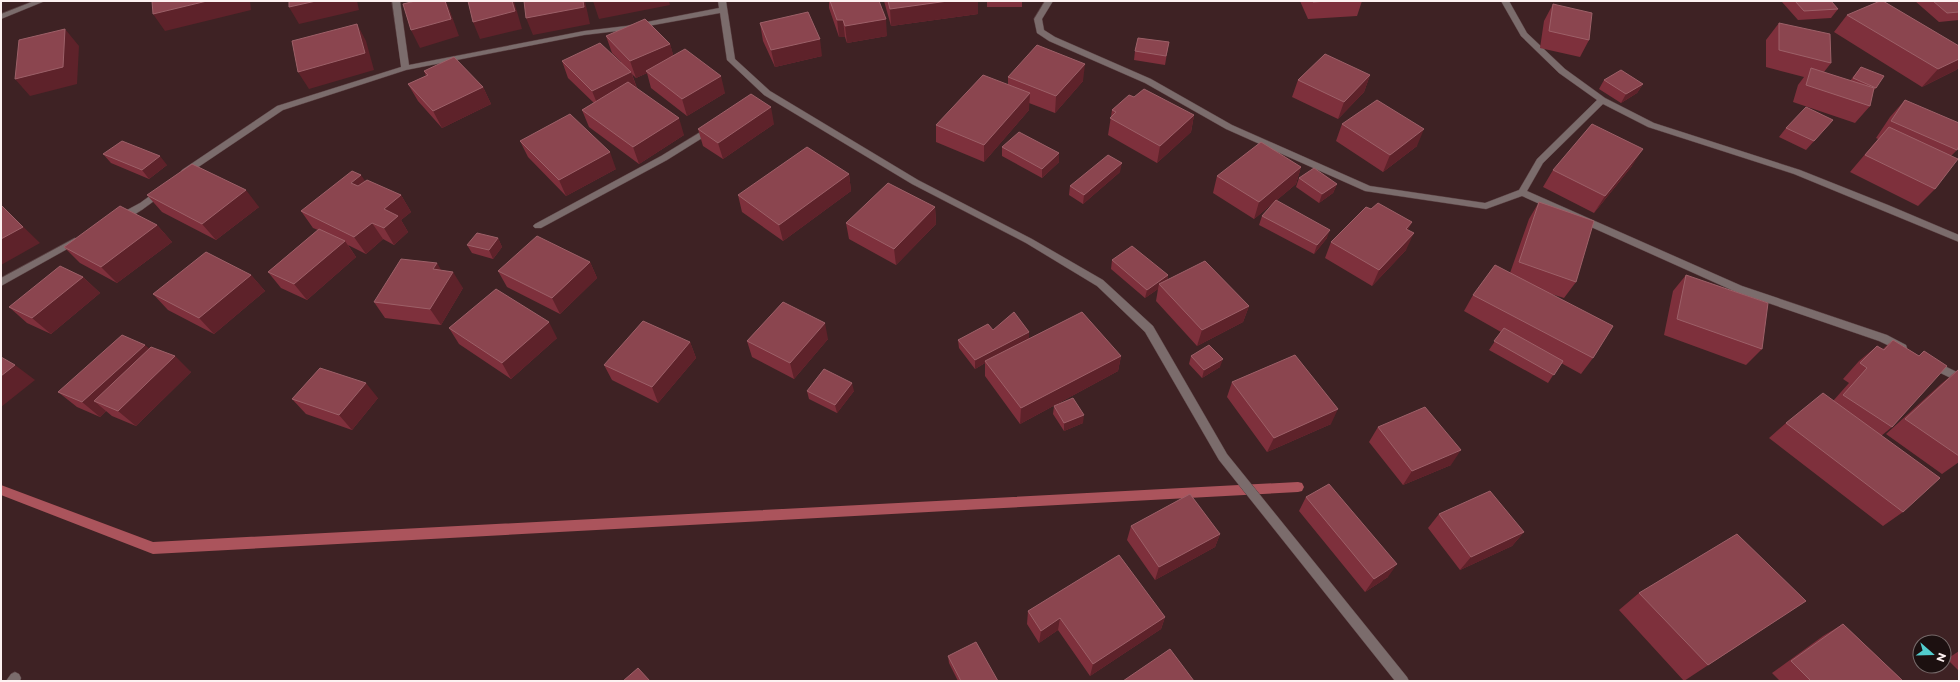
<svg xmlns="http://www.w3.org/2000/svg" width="1960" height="682" viewBox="0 0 1960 682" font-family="Montserrat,sans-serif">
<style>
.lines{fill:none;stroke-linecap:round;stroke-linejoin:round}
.stream{fill:#ab545c;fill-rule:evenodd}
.street-casing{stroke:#593f41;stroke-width:1}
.street{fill:#7b6c6c;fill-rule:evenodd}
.wall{fill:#7e303c}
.shaded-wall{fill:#5e222a}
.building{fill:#8b454f;stroke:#9d6068}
</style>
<rect width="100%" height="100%" fill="#3e2224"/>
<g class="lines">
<path class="stream" d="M1298,482L1302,483L1304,487L1302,491L1298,492L153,554L1,495V485L153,542Z"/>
<g class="street-casing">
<path id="street" d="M34,1H45L1,19V14Z
M392,1H400L409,65L584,31L626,26L719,8L718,1H726L735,59L770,91L918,180L1032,239L1103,280L1153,326L1227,454L1407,677L1409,681H1395L1219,460L1145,332L1097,286L1026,243L912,184L764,95L727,60L720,13L626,30L584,35L406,70L283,110L188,174H182L181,172L182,170L277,106L401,67Z
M1045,1H1053L1042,19L1044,30L1055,37L1151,79L1232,125L1370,186L1485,203L1519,190L1537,159L1597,100L1559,73L1521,36L1501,1H1509L1527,33L1565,69L1605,98L1654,123L1800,170L1888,205L1959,235V242L1794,174L1648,127L1603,104L1543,163L1527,191L1742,286L1887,335L1906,345L1907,348L1906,351L1902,352L1879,341L1736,292L1522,196L1486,209L1365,191L1226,129L1145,83L1049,41L1037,33L1034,19Z
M712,125L715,126V130L667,160L541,228H535L533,226L535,224L661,156Z
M161,188L165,191L164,193C155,200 127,224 116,220L114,218L116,216L140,203Z
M75,238L78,239L80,241L78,243L1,286V278Z
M1932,360L1959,373V382L1928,367L1927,364L1928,361Z
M15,672L19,674L21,678L20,681H6L11,674Z"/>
</g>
<use href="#street" class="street"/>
</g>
<path class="wall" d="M829,1H879L887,36L847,43L845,37H839L829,8Z
M884,1H978V14L891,26Z
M987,1H1022V7H987Z
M1300,1H1362L1357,16L1308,19Z
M1783,1H1831L1838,9L1831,18L1798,20L1782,2Z
M1915,1H1959V20L1939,22Z
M1553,4L1589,40L1580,57L1540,48L1544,21Z
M1847,15L1959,46V67L1956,70L1922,87L1834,32Z
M760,23L822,56L775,67L763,41Z
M1779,23L1831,63L1824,72L1850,81L1861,67L1876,88L1873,91L1870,106L1855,123L1793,102L1798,85L1804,77L1766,67V40Z
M606,36L670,44L673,55L725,93L687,116L651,88L647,73L636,78L632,74L637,88L684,135L639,164L589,127L582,110L594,103L568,78L562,61L621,62L612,53Z
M1169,42L1165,65L1134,60L1135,51Z
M424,71L483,87L491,104L442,128L418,101L408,84L426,76Z
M1370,75L1364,92L1338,119L1292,97L1298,80Z
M1008,77L1083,81L1055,113L1029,103V110L984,162L936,142V125L1008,85Z
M1604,80L1643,84L1637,93L1621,103L1599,89Z
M1134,97L1194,115L1191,132L1157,163L1108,135L1112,110Z
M1905,100L1957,150L1951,156L1935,189L1918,206L1850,172L1878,139L1876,138L1890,117Z
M1833,120L1806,150L1779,137L1786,128Z
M774,124L723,159L703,146L698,129Z
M1342,124L1417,146L1383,172L1336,141Z
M520,141L616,169L566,196L528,157Z
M1002,147L1059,153V162L1042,178L1002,156Z
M103,154L167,165L149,179L111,163Z
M1632,166L1594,213L1543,187L1553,170Z
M1301,167L1296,184L1254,219L1213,193L1217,176Z
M1120,172L1083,204L1069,195L1070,186Z
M849,174L851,191L783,241L742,212L738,195Z
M1299,178L1337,184L1333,193L1319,203L1296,187Z
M365,181L401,195L411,212L401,220L408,232L394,245L383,239L366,254L348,245L356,257L307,300L281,288L268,272L318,230L313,228L301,211Z
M147,195L259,207L216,240L162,212Z
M1539,202L1576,282L1564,298L1548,293L1593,358L1581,374L1561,363L1548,383L1489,350L1501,332L1464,311L1473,295L1510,273L1529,219Z
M935,207L936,224L896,265L849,239L846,223Z
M1262,216L1327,238L1314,254L1259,225Z
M157,225L172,242L117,283L80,263L64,247Z
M1408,230L1406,250L1372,286L1325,258L1331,242Z
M498,238L502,247L493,259L472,253L467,245Z
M1112,260L1168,275L1167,281L1249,306L1243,322L1197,346L1156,301L1158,289L1145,298L1111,269Z
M590,262L597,278L560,314L507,287L498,271Z
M251,275L265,291L214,334L168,310L153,294Z
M1686,275L1762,349L1746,365L1664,335L1673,291Z
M83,277L100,293L51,334L27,323L9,307Z
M463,288L441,325L385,318L374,302Z
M449,328L557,338L511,379L459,344Z
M993,330L1029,339L1121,356L1118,371L1020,424L985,376V363L975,369L959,348L958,340Z
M828,339L794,379L752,357L747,341Z
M1893,340L1919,356L1924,351L1892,427L1881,436L1903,512L1883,526L1769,438L1786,423L1833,401L1849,383L1843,379L1859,361L1877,346L1883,349Z
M690,342L696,358L658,403L612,380L604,365Z
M149,349L191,372L136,426L112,416L106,411L100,417L77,407L58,392Z
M1191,356L1220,367L1202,378L1189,364Z
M1959,369V462L1942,474L1886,434L1941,384Z
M1232,382L1331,424L1267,452L1227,397Z
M807,391H854L837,413L809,399Z
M378,398L352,430L306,414L292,399Z
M1054,406L1083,423L1064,431L1053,414Z
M1378,427L1451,465L1403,485L1369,442Z
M1306,497L1388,577L1365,592L1299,511Z
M1439,514L1524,532L1512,546L1460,570L1428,528Z
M1131,526L1220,534L1215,547L1155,580L1127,540Z
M1639,593L1806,601L1684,681L1619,610Z
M1028,611L1165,617L1161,629L1090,676L1058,630L1039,643L1027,624Z
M1843,624L1903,681H1780L1772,673L1823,636Z
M1959,651V671L1947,659Z
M948,656L998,681H958L949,663Z"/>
<path class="shaded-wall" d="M207,1H250L251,10L165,31L153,14Z
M316,1H357L359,10L299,24L289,7Z
M445,1H446L450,11L459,36L420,48L411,30Z
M512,1H514L522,29L480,39L473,22Z
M583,1H585L590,24L533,35L526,18Z
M593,1H669L670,5L599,19Z
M948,1H978V14L891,26L890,9Z
M886,19L887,36L847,43L845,26Z
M837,20H843L845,37H839Z
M357,24L366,41L374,70L309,89L298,72Z
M65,29L79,46L77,84L30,96L15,79Z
M820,39L822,56L775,67L771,50Z
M670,44L675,61L646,71L647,73L636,78L630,61Z
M1959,59V67L1956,70L1922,87L1938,69Z
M1085,64L1083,81L1055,113L1056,96Z
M631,72L637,89L599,108L592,91Z
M1370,75L1364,92L1338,119L1344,102Z
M721,76L725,93L687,116L682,99Z
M1643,84L1637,93L1621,103L1626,94Z
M483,87L491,104L442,128L433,111Z
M1030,93L1029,110L984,162V145Z
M771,107L774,124L723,159L718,143Z
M1194,115L1191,132L1157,163L1160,146Z
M679,118L684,135L639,164L633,147Z
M1424,129L1417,146L1383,172L1390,155Z
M1643,149L1632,166L1594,213L1605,196Z
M610,152L616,169L566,196L559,180Z
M1059,153V162L1042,178V169Z
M160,156L167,165L149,179L142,170Z
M1122,163L1120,172L1083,204L1084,195Z
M1301,167L1296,184L1254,219L1259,202Z
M849,174L851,191L783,241L779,225Z
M361,175L372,191L362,199L351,183Z
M1337,184L1333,193L1319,203L1322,194Z
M246,190L259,207L216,240L202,224Z
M401,195L411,212L401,220L408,232L394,245L384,228V209Z
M1,205L40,243L1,265Z
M935,207L936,224L896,265L894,249Z
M1412,222L1404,239L1406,229Z
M372,223L383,239L366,254L354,237Z
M157,225L172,242L117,283L101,267Z
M1330,230L1327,238L1314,254L1317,245Z
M1414,233L1406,250L1372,286L1379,270Z
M498,238L502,247L493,259L489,250Z
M345,241L356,257L307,300L294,284Z
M590,262L597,278L560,314L552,298Z
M437,263L447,280L433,269Z
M453,272L463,288L441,325L430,309Z
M251,275L265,291L214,334L199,318Z
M1168,275L1166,284H1159L1158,289L1145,298L1147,290Z
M83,277L100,293L51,334L32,318Z
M1249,306L1243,322L1197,346L1202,330Z
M549,322L557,338L511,379L502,363Z
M825,323L828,339L794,379L790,363Z
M1029,332V340L985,361V363L975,369V360Z
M690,342L696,358L658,403L652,387Z
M145,345L162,360L94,401L106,411L100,417L82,402Z
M175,356L191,372L136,426L118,411Z
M1121,356L1118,371L1020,424L1021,408Z
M1223,359L1220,367L1202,378L1204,370Z
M15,365L35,380L1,407V376Z
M366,383L378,398L352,430L339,415Z
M852,383L854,391L837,413L835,405Z
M1338,409L1331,424L1267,452L1274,438Z
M1084,415L1083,423L1064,431V423Z
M1461,450L1451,465L1403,485L1412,471Z
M1524,532L1512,546L1460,570L1471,557Z
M1220,534L1215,547L1155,580L1159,567Z
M1397,564L1388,577L1365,592L1374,579Z
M1165,617L1161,629L1090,676L1093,664Z
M1060,618L1058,630L1039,643L1041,631Z"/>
<path class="building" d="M152,1H207L153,14Z
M289,1H316L289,7Z
M415,1H445L451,19L411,30L403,4Z
M468,1H512L515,11L473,22Z
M524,1H583L584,7L526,18Z
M830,1H879L886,19L845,26L843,20H837Z
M888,1H948L890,9Z
M1313,1H1328L1313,2Z
M1795,1H1831L1838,9L1804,11Z
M1880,1H1883L1959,46V59L1938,69L1847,15Z
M1933,1H1959V12L1947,13Z
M1553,4L1592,13L1589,40L1549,31Z
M808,12L820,39L771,50L760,23Z
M645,19L670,44L630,61L606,36Z
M1779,23L1830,34L1831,63L1779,50Z
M357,24L365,53L298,72L292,41Z
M65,29L63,67L15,79L19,40Z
M1138,38L1169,42L1166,56L1135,51Z
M600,43L631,72L592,91L562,61Z
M1037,45L1085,64L1056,96L1008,77Z
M685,49L721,76L682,99L646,71Z
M1325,54L1370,75L1344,102L1298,80Z
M454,57L483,87L433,111L408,84L428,75L424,71Z
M1861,67L1884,76L1876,88L1853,78Z
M1811,68L1874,88L1870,106L1806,85Z
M1621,70L1643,84L1626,94L1604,80Z
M983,75L1030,93L984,145L936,125Z
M628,82L679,118L633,147L582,110Z
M1144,89L1194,115L1160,146L1110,118L1116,112L1112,110L1129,95L1134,97Z
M751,94L771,107L718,143L698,129Z
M1377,100L1424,129L1390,155L1342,124Z
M1905,100L1959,123V146L1957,150L1891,121Z
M1806,107L1833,120L1814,141L1786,128Z
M570,114L610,152L559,180L520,141Z
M1592,124L1643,149L1605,196L1553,170Z
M1889,127L1958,159L1935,189L1865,155Z
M1019,132L1059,153L1042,169L1002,147Z
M122,141L160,156L142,170L103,154Z
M1261,142L1301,167L1259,202L1217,176Z
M807,147L849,174L779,225L738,195Z
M1108,155L1122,163L1084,195L1070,186Z
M192,164L246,190L202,224L147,195Z
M1314,168L1337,184L1322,194L1299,178Z
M352,171L361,175L351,183L358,186L367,180L401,195L384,209L398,216L384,228L372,223L354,237L301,211Z
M888,183L935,207L894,249L846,223Z
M1276,200L1330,230L1317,245L1262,216Z
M1539,202L1594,221L1576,282L1519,262Z
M1378,203L1412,222L1406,229L1414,233L1379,270L1331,242L1366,207L1371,209Z
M1,205L23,227L1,239Z
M120,206L157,225L101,267L64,247Z
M319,229L345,241L294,284L268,272Z
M477,233L498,238L489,250L467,245Z
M537,236L590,262L552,298L498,271Z
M1132,246L1168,275L1147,290L1112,260Z
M206,252L251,275L199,318L153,294Z
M401,259L437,263L433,269L453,272L430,309L374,302Z
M1205,261L1249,306L1202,330L1159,284Z
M1495,265L1613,326L1593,358L1473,295Z
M60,266L83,277L32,318L9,307Z
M1686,275L1768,303L1762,349L1677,319Z
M496,289L549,322L502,363L449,328Z
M783,302L825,323L790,363L747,341Z
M1014,312L1029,332L975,360L958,340L988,324L993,330Z
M1082,312L1121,356L1021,408L985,361Z
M643,321L690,342L652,387L604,365Z
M1504,328L1563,361L1554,375L1494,341Z
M122,335L145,345L82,402L58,392Z
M1893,340L1919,356L1924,351L1947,366L1892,427L1843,395L1867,368L1860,363L1877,346L1884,350Z
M1209,345L1223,359L1204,370L1191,356Z
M151,347L175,356L118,411L94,401Z
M1295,355L1338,409L1274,438L1232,382Z
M1,357L15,365L1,376Z
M320,368L366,383L339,415L292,399Z
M824,369L852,383L835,405L807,391Z
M1959,369V456L1905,419Z
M1823,393L1940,478L1903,512L1786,423Z
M1073,398L1084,415L1064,423L1054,406Z
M1425,407L1461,450L1412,471L1378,427Z
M1329,484L1397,564L1374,579L1306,497Z
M1490,491L1524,532L1471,557L1439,514Z
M1190,494L1220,534L1159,567L1131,526Z
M1737,534L1806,601L1708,665L1639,593Z
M1119,555L1165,617L1093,664L1060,618L1041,631L1028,611Z
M1843,624L1903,681H1811L1791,661Z
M976,642L998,681H961L948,656Z
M1170,649L1194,681H1123Z
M638,668L650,681H623Z"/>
<rect width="1960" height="682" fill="none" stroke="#fdf1f1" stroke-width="4"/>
<g transform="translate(1932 654) rotate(110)"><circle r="19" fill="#1c1010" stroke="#766a6a"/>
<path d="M0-3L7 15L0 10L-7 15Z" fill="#52cdce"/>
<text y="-6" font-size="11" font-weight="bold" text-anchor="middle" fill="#fdf1f1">N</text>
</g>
</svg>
